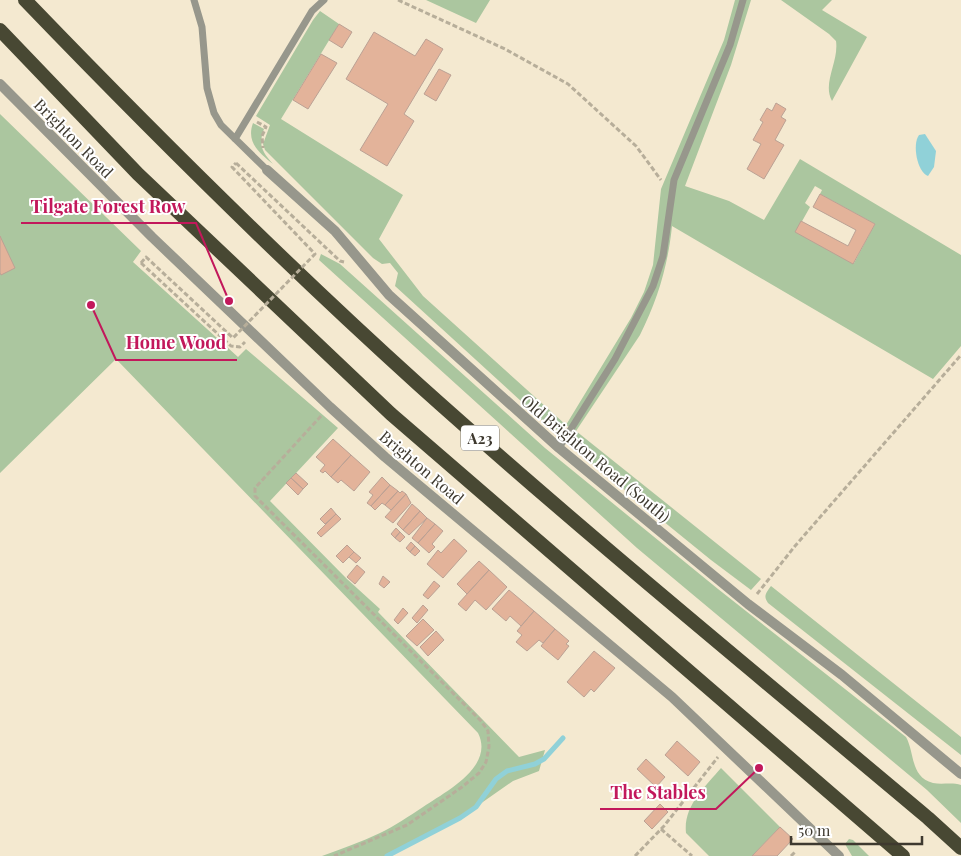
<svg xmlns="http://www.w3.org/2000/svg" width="961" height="856" viewBox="0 0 961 856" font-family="'Playfair Display',serif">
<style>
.green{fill:#abc69f;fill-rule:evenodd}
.water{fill:#90d1d8}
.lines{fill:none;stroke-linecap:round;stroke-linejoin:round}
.stream{stroke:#90d1d8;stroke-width:5}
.building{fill:#e3b39a;stroke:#bba194}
.path{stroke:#b7ae9a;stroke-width:3;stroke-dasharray:5 2.5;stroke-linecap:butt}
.service{stroke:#97978c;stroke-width:7}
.minor{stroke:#97978c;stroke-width:10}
.tertiary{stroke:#97978c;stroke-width:10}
.trunk{stroke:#484833;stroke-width:14}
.path-bridge{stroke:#b7ae9a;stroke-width:3;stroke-dasharray:5 2.5;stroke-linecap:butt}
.labels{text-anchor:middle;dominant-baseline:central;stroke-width:4;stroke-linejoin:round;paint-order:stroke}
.shield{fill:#fff;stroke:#78746d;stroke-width:1}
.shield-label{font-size:15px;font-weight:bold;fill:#3e392f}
.street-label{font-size:16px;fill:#3e392f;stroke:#fff}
.leader{fill:none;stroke:#c2185b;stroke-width:2}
.callout-dot{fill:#c2185b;stroke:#fff;stroke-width:2}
.callout-label{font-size:18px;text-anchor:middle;font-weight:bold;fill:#c2185b;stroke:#fff;stroke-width:4;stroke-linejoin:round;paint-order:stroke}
</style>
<rect width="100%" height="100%" fill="#f4e9d0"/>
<path class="green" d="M426,0H490L476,23Z
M735,0H751L731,65L685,186L729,201L764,220L800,159L961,255V346L933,379L672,226C668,265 658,299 640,335L576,431L761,579L751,590L711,560L578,452L573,438L576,431L566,425L558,430L546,424L395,286L398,273L390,263L382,264L373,258L265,150L263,144L270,125L256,116L313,20L320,11L339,24L281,119L403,195L379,239L423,296L566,425L631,318L644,292L653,265L661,189L724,40ZM815,186L822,190L820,194L875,224L854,263L796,232L810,207L805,203Z
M781,0H832L822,10L867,37L832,101C822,83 839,62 836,41L829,34Z
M0,114L141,251L133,262L238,357L246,349L338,428L270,501L347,579L380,609L378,612L519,757L545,750L539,771L513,781L460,818L387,856H322C341,849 361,842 380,833C395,826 409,816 423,807C445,792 495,767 478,733L116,359L0,473Z
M253,123L264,129C258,145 262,152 273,164C259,153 246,142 253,123Z
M321,254L340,264L545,448L718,589L906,737C915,753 910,777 933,783C942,785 952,782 961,785V823L927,790L637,548L319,260Z
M771,586L961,737V755L768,603C763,596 766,593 771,586Z
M721,768L780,827L752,856H709L686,833C683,806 705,787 721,768Z
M849,839L853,840L869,856H852L845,844Z"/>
<path class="water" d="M925,134L936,151L934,167L928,176C917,172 912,144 919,135Z"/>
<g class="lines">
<path class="stream" d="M387,856L460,818L476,807L496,779L507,771L535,764L544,759L563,738"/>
</g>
<path class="building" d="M339,24L352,32L342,48L329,40Z
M374,32L415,56L426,39L443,49L404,114L414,121L387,166L360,150L388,104L346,79Z
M321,54L337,63L308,109L293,100Z
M439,69L451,75L436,101L424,94Z
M776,103L786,109L781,117L786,120L775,140L784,145L764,179L747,169L761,144L753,140L763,122L760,120L767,108L772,111Z
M820,194L875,224L853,264L795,232L801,221L848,246L856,230L813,207Z
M0,236L15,268L1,275L0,273Z
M333,439L351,455L331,477L325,471L323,473L320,471L325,465L316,457Z
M351,455L370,472L354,491L341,480L338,483L331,477Z
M296,473L308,484L303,489L291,478Z
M382,477L390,485L371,506L367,503L373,495L369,492Z
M291,478L303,489L298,495L286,483Z
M390,485L398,491L385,505L382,503L375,510L371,506Z
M398,491L400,493L402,491L406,494L391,510L385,505Z
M406,494L411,503L393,523L385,517Z
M412,504L420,511L403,530L397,524Z
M331,508L336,514L325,524L320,519Z
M420,511L427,518L409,535L403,530Z
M336,514L341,519L321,537L317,533Z
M427,518L435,524L418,543L412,538Z
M435,524L443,531L432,544L435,547L429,553L418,543Z
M396,528L400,532L395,538L391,534Z
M400,532L405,537L400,542L395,538Z
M454,539L467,551L443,578L427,564L438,550L441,553Z
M411,542L415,546L410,552L406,548Z
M347,545L354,552L343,563L336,556Z
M415,546L420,551L415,556L410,552Z
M354,552L361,558L356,563L349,557Z
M479,561L489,570L467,594L457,584Z
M357,565L365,572L355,584L347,577Z
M489,570L507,587L486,610L475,600L466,611L458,604Z
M383,576L390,582L384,588L379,584Z
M434,581L440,586L428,599L423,595Z
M509,590L534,611L521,626L510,616L506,621L492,609Z
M423,605L428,610L417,623L412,618Z
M403,608L408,613L398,624L394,620Z
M534,611L555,629L543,643L539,640L527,651L516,642L522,635L517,631Z
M423,619L434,630L417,646L406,636Z
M555,629L569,641L566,644L569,646L558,660L541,646Z
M436,631L444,640L428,656L420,647Z
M594,651L615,668L594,692L591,689L584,697L567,682Z
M677,741L700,762L688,776L665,755Z
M646,759L665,777L656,787L637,769Z
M660,804L668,812L652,829L644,821Z
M780,827L793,839L777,856H752Z"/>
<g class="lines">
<path class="path" d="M398,0L505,49L568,84L636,146L661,180
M257,122L266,127L262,136L263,148
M236,163L340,261L344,262
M141,263L231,346L240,347L245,342
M321,416L255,488V496L481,721L488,731L489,747L486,762L479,773L462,787L407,825L334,856
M757,594L795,546L961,355
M661,829L692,856
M635,856L664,826L718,757
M791,856L796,851"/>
<path class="service" d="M194,0L202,27L207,88L214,113L221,125L267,170
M235,139L312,11L324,0
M559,448L615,359L653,286L663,256L674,180L730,45L743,0"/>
<path class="minor" d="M267,170L335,231L389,295L559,448L748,604L842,675L961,774"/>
<path class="tertiary" d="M0,84L152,237L330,407L385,457L672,697L839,856"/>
<path class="trunk" d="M25,0C152,132 283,262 419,385C585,534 758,675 928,818L961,848
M0,30L138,174L391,414L903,856"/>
<path class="path-bridge" d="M141,263L146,257L233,338L315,254L232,167L236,163"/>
</g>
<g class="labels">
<rect class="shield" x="461" y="425.5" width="38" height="25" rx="4"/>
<g class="shield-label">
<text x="480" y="438">A23</text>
</g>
<g class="street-label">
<text transform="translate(74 138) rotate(45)">Brighton Road</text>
<text transform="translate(596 458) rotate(40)">Old Brighton Road (South)</text>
<text transform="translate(422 467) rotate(40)">Brighton Road</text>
</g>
</g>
<path class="leader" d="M229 301L196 223H21M91 305L116 360H237M759 768L716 809H600"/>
<g class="callout-dot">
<circle cx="229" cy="301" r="5"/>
<circle cx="91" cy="305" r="5"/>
<circle cx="759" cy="768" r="5"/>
</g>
<g class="callout-label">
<text x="108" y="213">Tilgate Forest Row</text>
<text x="176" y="349">Home Wood</text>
<text x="658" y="799">The Stables</text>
</g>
<path d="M791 836v8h131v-8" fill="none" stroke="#3e392f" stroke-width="2.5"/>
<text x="798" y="836" font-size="15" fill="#3e392f" stroke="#ffffff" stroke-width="4" paint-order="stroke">50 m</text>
</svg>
